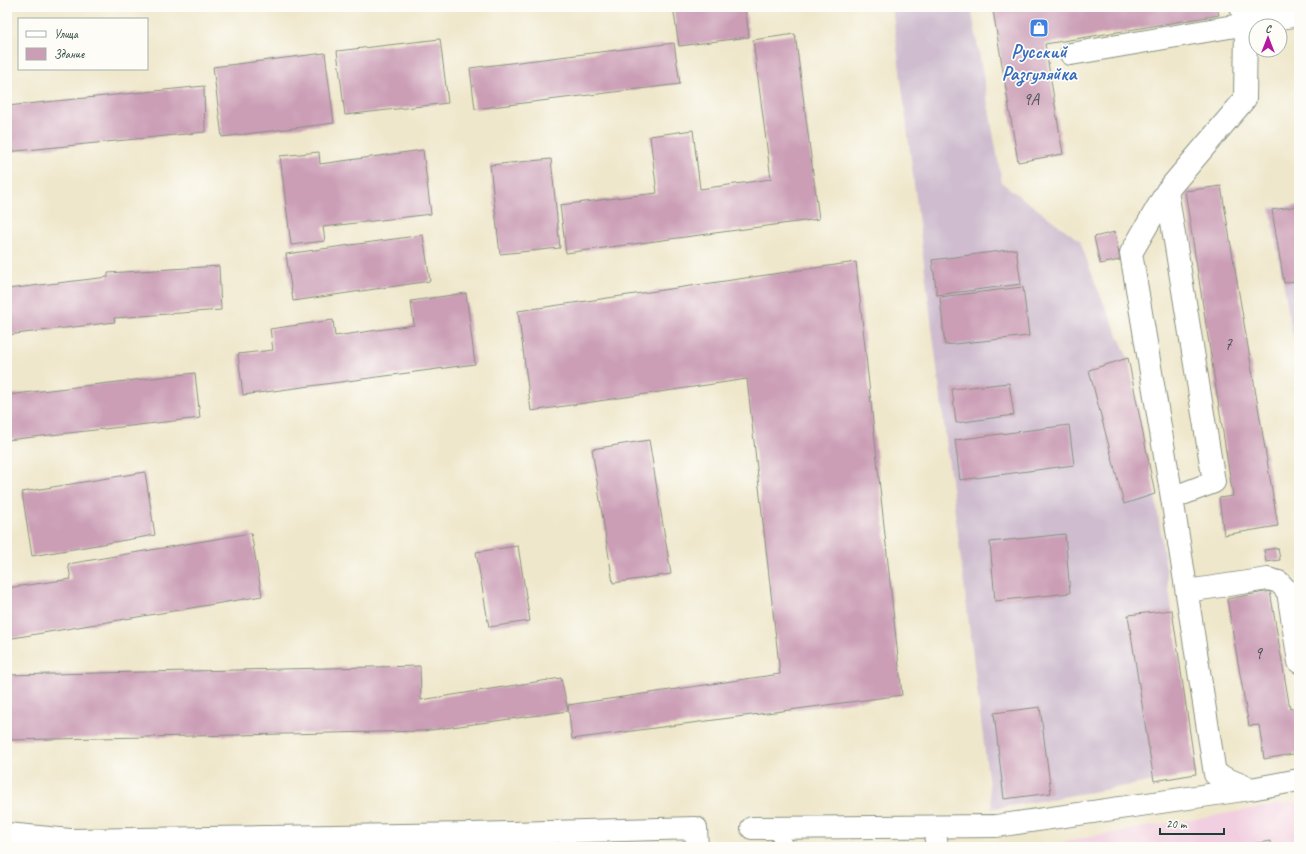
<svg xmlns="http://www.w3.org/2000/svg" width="1306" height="854" viewBox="0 0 1306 854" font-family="Caveat,sans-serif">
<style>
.built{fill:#f2cfe0}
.industrial{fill:#cfbdcf}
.building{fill:#cb9eb6}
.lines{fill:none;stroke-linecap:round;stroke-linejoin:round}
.minor-casing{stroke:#879280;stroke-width:24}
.minor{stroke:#fff;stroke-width:22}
.labels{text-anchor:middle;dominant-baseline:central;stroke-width:3.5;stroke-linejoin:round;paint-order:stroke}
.number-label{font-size:17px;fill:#4a5554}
.shop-label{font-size:19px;font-weight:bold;fill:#366cbe;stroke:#fdfcf7}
</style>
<rect width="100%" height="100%" fill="#fdfcf7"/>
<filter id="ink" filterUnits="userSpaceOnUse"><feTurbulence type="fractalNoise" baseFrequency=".025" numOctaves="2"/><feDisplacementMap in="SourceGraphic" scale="8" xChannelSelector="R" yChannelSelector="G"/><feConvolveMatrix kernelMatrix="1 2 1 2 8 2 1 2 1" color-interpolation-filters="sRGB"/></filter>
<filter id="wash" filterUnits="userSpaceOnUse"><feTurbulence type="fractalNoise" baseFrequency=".012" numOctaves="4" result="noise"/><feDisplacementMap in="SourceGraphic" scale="16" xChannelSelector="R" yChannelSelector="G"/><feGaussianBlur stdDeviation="0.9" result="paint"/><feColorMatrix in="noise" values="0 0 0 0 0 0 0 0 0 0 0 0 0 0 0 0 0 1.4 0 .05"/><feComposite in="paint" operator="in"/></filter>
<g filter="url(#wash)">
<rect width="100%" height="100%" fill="#efe7cb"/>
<path class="built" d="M1299,801V847H1065L1064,841Z"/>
<path class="industrial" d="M892,7H971L1002,183L1080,241L1096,285L1128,358L1155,494L1196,774L992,809Z
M1299,205V371L1270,208Z"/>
<g id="blocks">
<path class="building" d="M673,7H745L749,37L679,46Z
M1008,7H1217L1219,15L1045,44L1063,154L1018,162L993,10Z
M795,34L819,219L566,253L560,205L657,193L650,136L693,130L700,189L771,179L753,40Z
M440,39L448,103L345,115L337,51Z
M674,43L680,84L475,109L470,68Z
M325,53L334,123L222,137L213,67Z
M204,86L205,132L7,152V106Z
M423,150L431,214L323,227L325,241L291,245L280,156L319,152L320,164Z
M551,159L560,248L500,254L490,165Z
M1221,186L1278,526L1224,535L1219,498L1233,496L1185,191Z
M1299,206V280L1284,283L1272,210Z
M1115,232L1120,260L1100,264L1094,237Z
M423,235L430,281L293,301L286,254Z
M1016,249L1021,284L937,295L932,260Z
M856,262L902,695L572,739L568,705L780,674L747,379L531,411L518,311Z
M219,266L221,310L114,318L115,322L7,335V289L108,277V273Z
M1023,287L1029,336L945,345L940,297Z
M466,293L475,364L243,395L238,354L273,350L270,329L333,320L335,336L414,325L411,301Z
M1128,358L1155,494L1124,504L1089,370Z
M195,373L200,418L7,440V395Z
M1009,383L1014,415L956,423L952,389Z
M1069,425L1074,465L960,480L955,440Z
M649,440L671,574L613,583L592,449Z
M145,472L155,535L32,556L22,492Z
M251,533L262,596L7,639V588L71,579L68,564Z
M1065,534L1070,593L995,601L990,542Z
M518,546L530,621L489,627L476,552Z
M1278,548L1280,560L1266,562L1264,550Z
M1270,591L1290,709L1299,707V753L1264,759L1259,725L1249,726L1227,599Z
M1172,610L1196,774L1154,781L1128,615Z
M420,666L421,700L561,678L568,711L423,731L7,740V675Z
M1040,707L1051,793L1004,799L994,713Z
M1270,841L1271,847H1240V846Z"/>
</g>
</g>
<g filter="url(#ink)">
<use href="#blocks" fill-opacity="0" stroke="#879280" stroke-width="1"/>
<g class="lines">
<g class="minor-casing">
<path id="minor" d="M1241,7L1246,24L1245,99L1167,191L1131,253L1172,498L1215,774L1251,789L1299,780
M1071,54L1299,15
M1167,191L1214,482L1172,498
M1187,591L1268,579L1279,582L1288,592L1299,662
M934,827L937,847
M752,828L996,826L1250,789
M7,834L70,840L473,834L696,828L697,847
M782,846V847"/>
</g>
<use href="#minor" class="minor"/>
</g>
</g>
<defs>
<g id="shop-square" transform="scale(1)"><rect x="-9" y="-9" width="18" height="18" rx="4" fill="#3f7fe0" stroke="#fdfcf7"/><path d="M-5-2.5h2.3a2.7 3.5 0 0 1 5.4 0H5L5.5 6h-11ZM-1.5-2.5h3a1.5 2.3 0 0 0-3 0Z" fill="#fff"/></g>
</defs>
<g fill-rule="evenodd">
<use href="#shop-square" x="1039" y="28"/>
</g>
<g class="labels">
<g class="number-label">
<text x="1031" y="99">9А</text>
<text x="1228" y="344">7</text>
<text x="1258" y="653">9</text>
</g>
<g class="shop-label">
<text x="1039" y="52">Русский<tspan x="1039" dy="22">Разгуляйка</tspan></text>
</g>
</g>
<rect width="1306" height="854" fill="none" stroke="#fdfcf7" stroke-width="24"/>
<rect x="18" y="18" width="130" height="52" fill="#fdfcf7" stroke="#a4b0a9"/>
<rect x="26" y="31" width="20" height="6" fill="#ffffff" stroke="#a4b0a9"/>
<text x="54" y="38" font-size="12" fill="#1f3d34">Улица</text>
<rect x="26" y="48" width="20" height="12" fill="#cb9eb6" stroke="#a4b0a9"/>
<text x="54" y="58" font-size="12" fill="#1f3d34">Здание</text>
<g transform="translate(1268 38)"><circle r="19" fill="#fdfcf7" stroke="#a4b0a9"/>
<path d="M0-3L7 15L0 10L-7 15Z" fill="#b5179e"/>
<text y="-6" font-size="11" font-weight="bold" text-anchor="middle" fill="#1f3d34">С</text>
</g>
<path d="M1160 828v6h64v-6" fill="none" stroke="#1f3d34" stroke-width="2"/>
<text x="1166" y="828" font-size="12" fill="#1f3d34" stroke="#fdfcf7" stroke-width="3" paint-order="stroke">20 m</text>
</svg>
